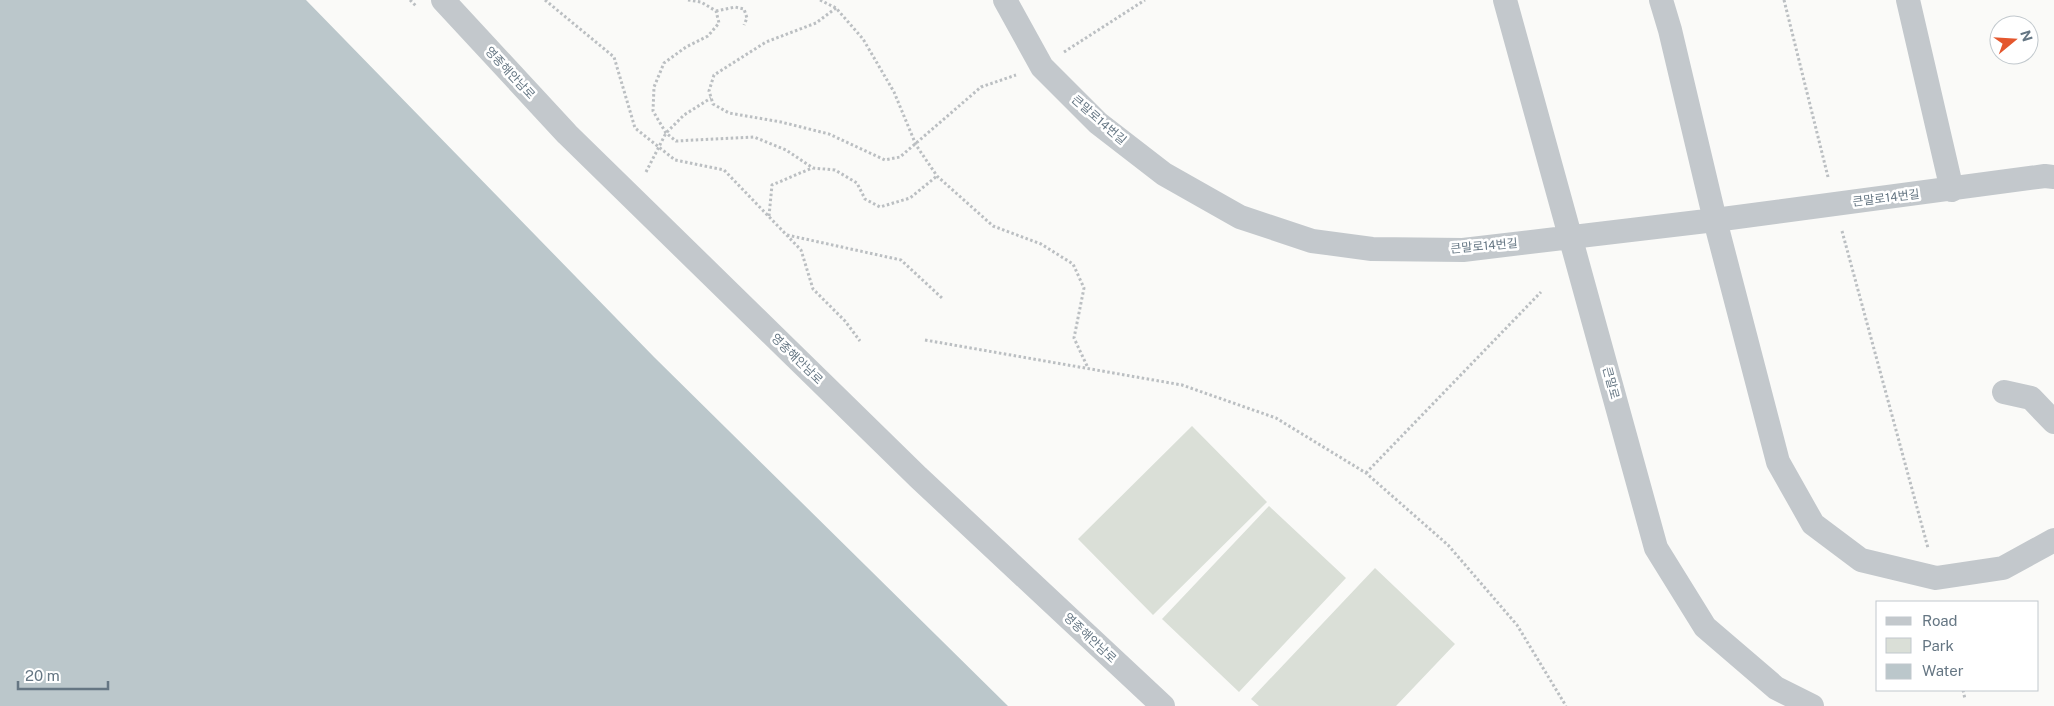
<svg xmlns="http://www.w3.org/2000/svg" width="2054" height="706" viewBox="0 0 2054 706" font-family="'Public Sans','Noto Sans KR',sans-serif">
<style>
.green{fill:#dadfd7}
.water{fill:#bbc7cb}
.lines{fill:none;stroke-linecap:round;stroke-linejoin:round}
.path{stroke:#bbbfc2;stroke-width:3;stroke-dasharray:2.5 2.5;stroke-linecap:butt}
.minor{stroke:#c3c8cc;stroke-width:24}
.labels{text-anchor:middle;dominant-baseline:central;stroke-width:5;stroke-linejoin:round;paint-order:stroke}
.street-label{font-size:12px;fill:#657683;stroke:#fff}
</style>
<rect width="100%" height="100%" fill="#fafaf8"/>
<path class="green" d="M1192,426L1267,502L1153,615L1078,539Z
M1269,506L1346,578L1239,692L1162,619Z
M1375,568L1455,644L1396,706H1259L1251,699Z"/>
<path class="water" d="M0,0H306L654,357L1008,706H0Z"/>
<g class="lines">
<path class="path" d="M410,0L417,7
M545,0L614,57L635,128L675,160L724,170L801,250L813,289L845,321L860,341
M688,0L701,2L716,11L719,23L708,36L686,47L664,63L654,87L653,111L666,133L676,141L754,137L786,150L813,168L835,170L857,183L865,199L880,207L910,198L937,176
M820,0L836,8L863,39L894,92L916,145L937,176L993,226L1041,244L1073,264L1084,288L1074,338L1088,368
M1784,0L1828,177
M836,8L816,23L766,42L714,75L709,91L713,104L729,113L781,122L829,134L885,160L900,157L981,87L1016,75
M716,11L735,7L744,9L747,18L744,25
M1064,52L1145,0
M646,172L666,133L684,115L711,98
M769,216L772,185L812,168
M1842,231L1928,548
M787,235L901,260L942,298
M925,340L1182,385L1276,418L1366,473L1448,545L1517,625L1566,706
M1366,473L1541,292
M1963,690L1965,699"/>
<path class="minor" d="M443,0L567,134L918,477L1163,706
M1005,0L1042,67L1098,123L1164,174L1240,217L1312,241L1372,249L1463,250L1715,220L2045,176L2054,177
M1505,0L1656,548L1705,627L1776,688L1812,706
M1661,0L1670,30L1715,220L1778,462L1813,524L1861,560L1936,578L2003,568L2054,540
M1908,0L1952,190
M2004,392L2031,398L2054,422"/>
</g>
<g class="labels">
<g class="street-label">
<text transform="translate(510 73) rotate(47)">영종해안남로</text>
<text transform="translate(1099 120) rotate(41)">큰말로14번길</text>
<text transform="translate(1886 198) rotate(-7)">큰말로14번길</text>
<text transform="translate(1484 246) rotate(-5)">큰말로14번길</text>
<text transform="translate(797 359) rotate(44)">영종해안남로</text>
<text transform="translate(1611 383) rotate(75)">큰말로</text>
<text transform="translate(1090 638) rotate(43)">영종해안남로</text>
</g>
</g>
<rect x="1876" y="601" width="162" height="90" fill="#ffffff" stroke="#c1c8cd"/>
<rect x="1886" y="617" width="25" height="8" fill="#c3c8cc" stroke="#c1c8cd"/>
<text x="1922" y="626" font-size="15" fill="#657683">Road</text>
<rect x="1886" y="638" width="25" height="15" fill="#dadfd7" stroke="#c1c8cd"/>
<text x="1922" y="651" font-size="15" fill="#657683">Park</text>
<rect x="1886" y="664" width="25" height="15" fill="#bbc7cb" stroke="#c1c8cd"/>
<text x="1922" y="676" font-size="15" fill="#657683">Water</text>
<g transform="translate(2014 40) rotate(72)"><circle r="24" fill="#ffffff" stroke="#c1c8cd"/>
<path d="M0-4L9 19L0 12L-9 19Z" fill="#e4572e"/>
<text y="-8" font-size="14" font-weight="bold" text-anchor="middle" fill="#657683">N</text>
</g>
<path d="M18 681v8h90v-8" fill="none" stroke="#657683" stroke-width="2.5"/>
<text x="25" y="681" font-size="15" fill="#657683" stroke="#ffffff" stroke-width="4" paint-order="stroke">20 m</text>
</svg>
